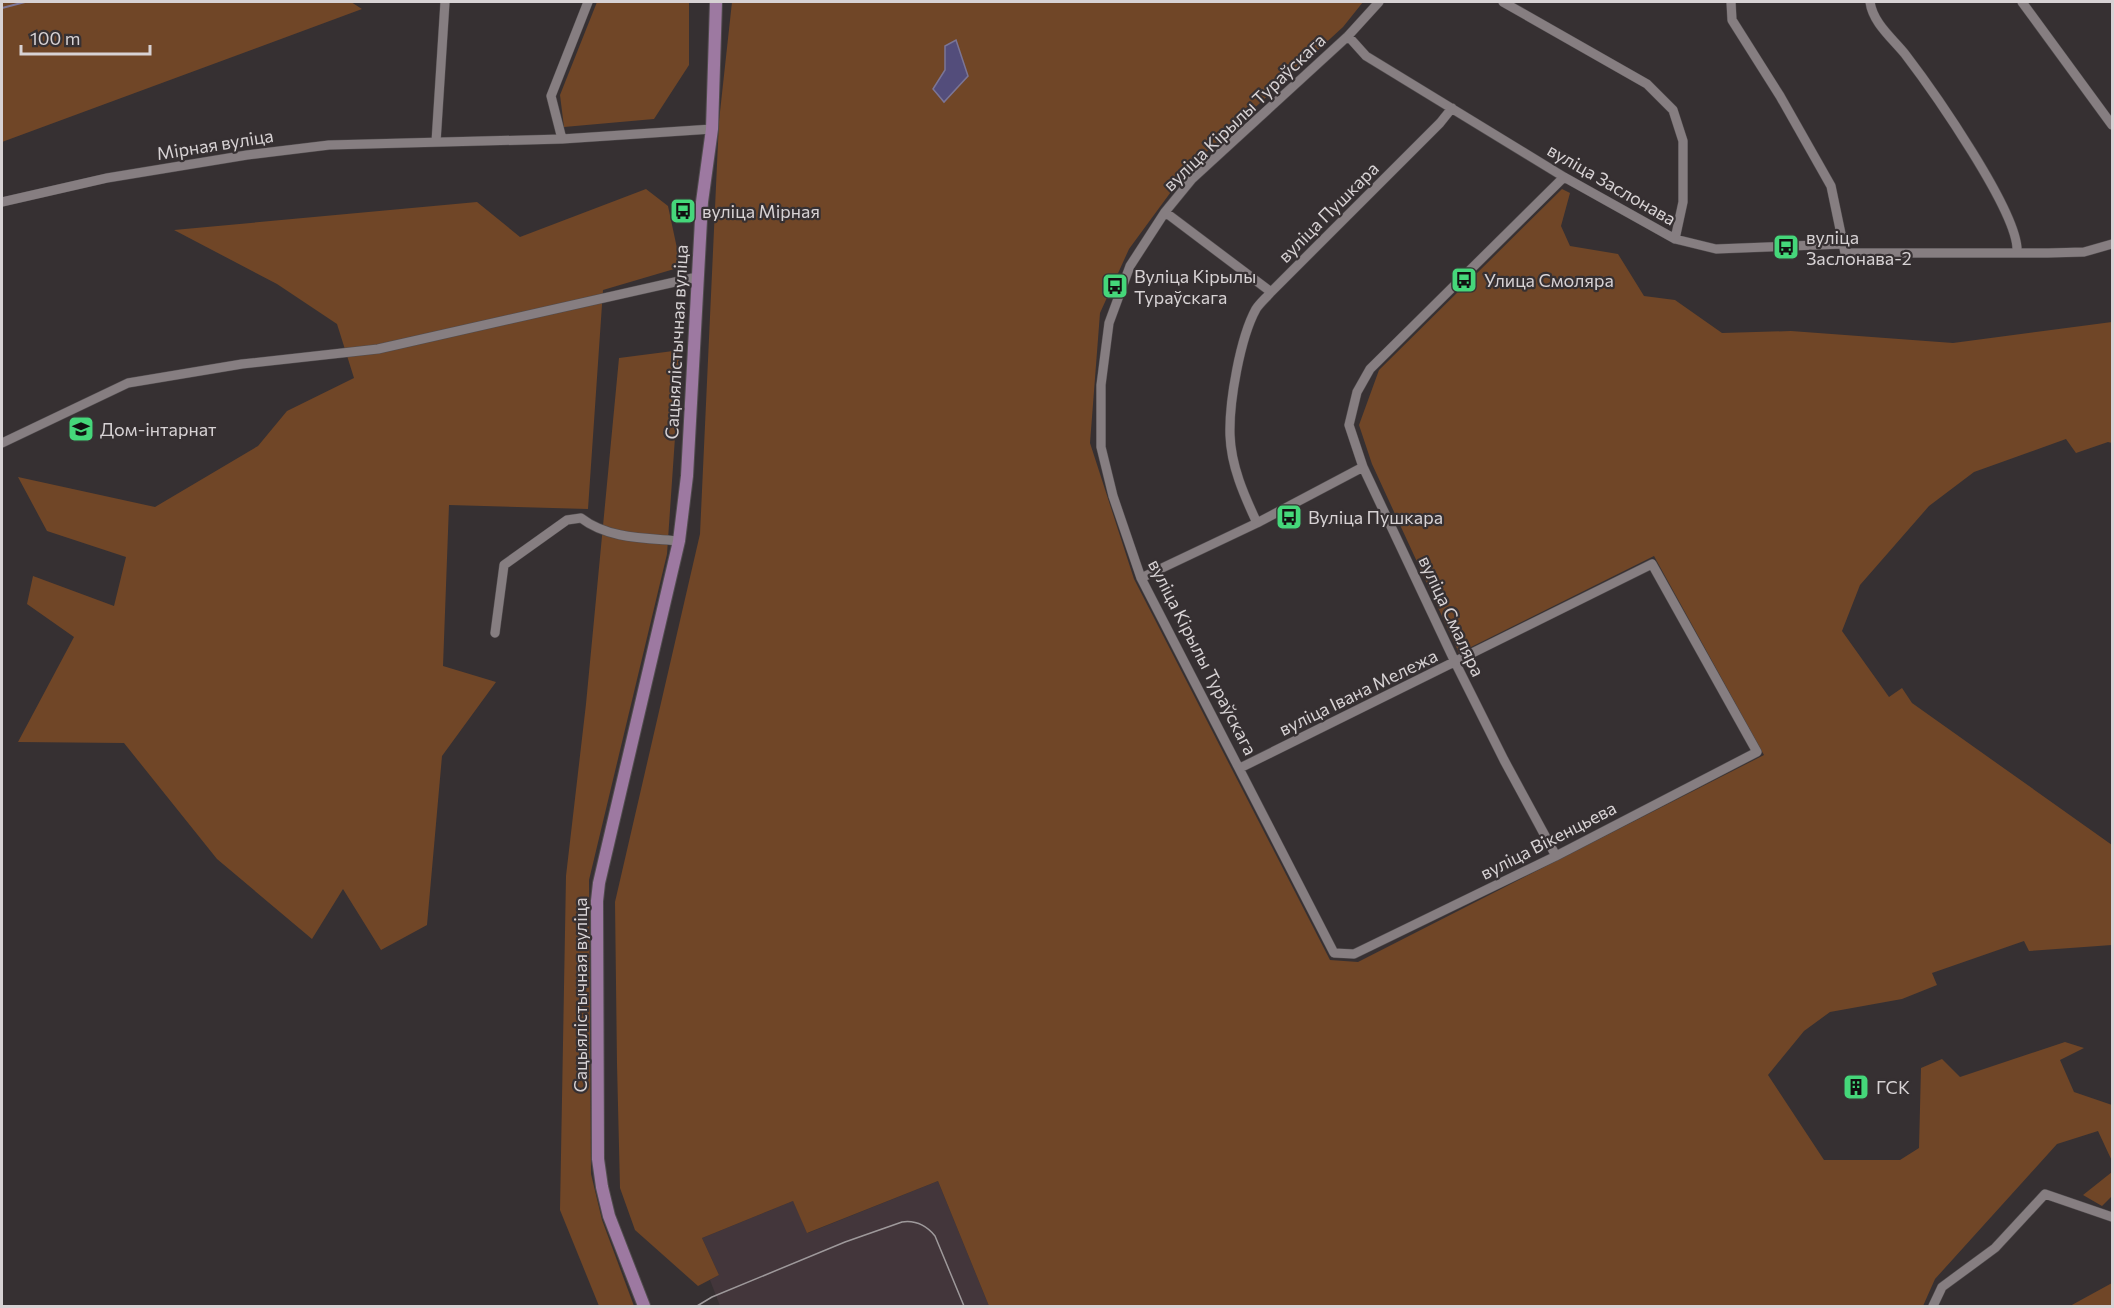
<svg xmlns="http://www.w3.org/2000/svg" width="2114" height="1308" viewBox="0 0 2114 1308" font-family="Commissioner,sans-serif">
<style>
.built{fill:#43363b}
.green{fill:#704627}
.water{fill:#534d7b;stroke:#7b7596;stroke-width:1.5}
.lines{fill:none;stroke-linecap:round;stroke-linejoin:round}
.stream{stroke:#7b7596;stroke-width:2}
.minor-casing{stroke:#514c4e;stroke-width:10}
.major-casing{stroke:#514c4e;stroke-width:14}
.minor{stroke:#867e81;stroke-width:9}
.major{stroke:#9d79a1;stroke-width:12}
.tram{stroke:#9e999b;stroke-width:1.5}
.labels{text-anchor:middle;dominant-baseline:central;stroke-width:4.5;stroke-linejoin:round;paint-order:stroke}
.street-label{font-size:18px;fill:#d7d2d4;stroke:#363032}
.poi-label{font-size:18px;fill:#d7d2d4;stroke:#363032;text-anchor:start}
</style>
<rect width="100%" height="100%" fill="#363032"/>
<path class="built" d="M938,1181L989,1306H720L710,1280L719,1275L702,1238L793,1201L808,1233Z"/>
<path class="green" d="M2,2H351L362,9L2,142Z
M597,2H689V65L654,119L564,127L560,95Z
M732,2H1363L1343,27L1187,170L1129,249L1100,313L1090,443L1134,579L1330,960L1358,962L1764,755L1654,556L1459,653L1372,464L1359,425L1379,370L1562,189L1570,193L1561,226L1570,246L1618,254L1644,296L1675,300L1722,333L1791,331L1953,343L2112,322V443L2108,442L2076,453L2066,439L1974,472L1929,506L1860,585L1842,631L1889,697L1902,688L1912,703L2112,845V945L2029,951L2024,941L1932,973L1937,985L1902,999L1830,1012L1804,1031L1768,1075L1824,1160H1900L1919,1148L1921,1068L1942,1059L1960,1077L2065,1042L2084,1048L2060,1060L2074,1092L2112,1105V1161L2098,1131L2057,1144L1935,1279L1923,1306H989L938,1181L807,1233L793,1201L702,1238L719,1275L698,1286L635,1230L620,1188L617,1064L615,902L700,534L719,121Z
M646,189L668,206L681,267L603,290L588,509L449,505L443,666L496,682L442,756L427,925L381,950L343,889L312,939L217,859L124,743L18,742L74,637L27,604L33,576L114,606L126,557L47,531L18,477L155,507L258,446L287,411L354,378L337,324L277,284L174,230L477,202L520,237Z
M681,350L667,554L589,880L591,1174L602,1220L634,1306H599L560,1210L566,876L586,704L619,358Z
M2112,1172V1196L2102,1206L2083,1195Z
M2112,1283V1306H2070Z"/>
<path class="water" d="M956,40L968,76L944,102L933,89L945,70V46Z"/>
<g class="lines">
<path class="stream" d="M2,8L25,2"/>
<g class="minor-casing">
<path id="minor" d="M1503,2L1647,84L1673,110L1683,141V202L1675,239
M1731,2L1732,20L1780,96L1831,186L1845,253H2048L2084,252L2112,244
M1870,2C1873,23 1892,38 1905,54C1931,88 2020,214 2017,252
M2022,2L2112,125
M1348,36L1366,56L1564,177L1675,239L1716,249L1843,244
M562,139L551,96L588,2
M436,142L445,2
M2,202L107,178L247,155L329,145L562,139L712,129
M1165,212L1271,292
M2,443L128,383L242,364L378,349L697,277
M1257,523C1244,495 1231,466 1230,435C1229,402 1240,338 1256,309C1260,303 1267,297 1271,292L1440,123L1452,108
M1141,578L1257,523L1363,467
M495,633L504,565L567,520L581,518C608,539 646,538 679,541
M1240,768L1652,564L1757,752L1556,856L1354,954L1334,953L1141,578L1113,496L1101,447V385L1109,323L1130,266L1165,212L1192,179L1348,36L1379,2
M1556,856L1504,760L1455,662L1363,467L1349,425L1357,392L1370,369L1564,177
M1933,1306L1942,1287L1995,1248L2045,1194L2112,1217"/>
</g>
<g class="major-casing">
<path id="major" d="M644,1306L609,1216L602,1187L598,1159L597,901L599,883L679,541L687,476L702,202L712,129L716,2"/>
</g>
<use href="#minor" class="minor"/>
<use href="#major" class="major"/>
<path class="tram" d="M697,1306L712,1297L845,1242L902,1222C916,1220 926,1225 935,1236L964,1306"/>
</g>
<defs>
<g id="bus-square" transform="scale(1.35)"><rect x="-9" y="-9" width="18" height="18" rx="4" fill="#45d77a" stroke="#363032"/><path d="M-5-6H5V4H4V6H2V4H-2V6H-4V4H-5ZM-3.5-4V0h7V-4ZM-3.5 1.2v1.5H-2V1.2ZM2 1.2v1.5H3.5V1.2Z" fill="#111"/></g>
<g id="school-square" transform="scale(1.35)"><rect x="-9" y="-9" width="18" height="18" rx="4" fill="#45d77a" stroke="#363032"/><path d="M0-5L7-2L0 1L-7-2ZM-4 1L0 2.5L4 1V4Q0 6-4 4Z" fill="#111"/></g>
<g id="building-square" transform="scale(1.35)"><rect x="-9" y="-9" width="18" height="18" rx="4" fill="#45d77a" stroke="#363032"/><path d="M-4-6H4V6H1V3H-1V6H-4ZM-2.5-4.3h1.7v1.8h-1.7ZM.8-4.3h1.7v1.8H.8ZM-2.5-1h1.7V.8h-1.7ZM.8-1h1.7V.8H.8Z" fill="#111"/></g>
</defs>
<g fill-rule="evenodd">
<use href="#bus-square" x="683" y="211"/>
<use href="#bus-square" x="1786" y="247"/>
<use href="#bus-square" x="1464" y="280"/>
<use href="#bus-square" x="1115" y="286"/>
<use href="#school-square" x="81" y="429"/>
<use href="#bus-square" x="1289" y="517"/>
<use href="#building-square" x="1856" y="1087"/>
</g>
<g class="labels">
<g class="street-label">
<text transform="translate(1244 112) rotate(-44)">вуліца Кірылы Тураўскага</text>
<text transform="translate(215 144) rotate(-9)">Мірная вуліца</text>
<text transform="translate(1612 184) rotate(30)">вуліца Заслонава</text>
<text transform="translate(1328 212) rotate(-45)">вуліца Пушкара</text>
<text transform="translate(676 342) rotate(-87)">Сацыялістычная вуліца</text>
<text transform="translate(1452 616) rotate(65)">вуліца Смаляра</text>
<text transform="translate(1203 657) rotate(63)">вуліца Кірылы Тураўскага</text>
<text transform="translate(1358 692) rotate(-26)">вуліца Івана Мележа</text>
<text transform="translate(1548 840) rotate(-27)">вуліца Вікенцьева</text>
<text transform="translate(580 995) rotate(-90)">Сацыялістычная вуліца</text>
</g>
<g class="poi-label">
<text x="702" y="211">вуліца Мірная</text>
<text x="1806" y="237">вуліца<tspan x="1806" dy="21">Заслонава-2</tspan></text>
<text x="1134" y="276">Вуліца Кірылы<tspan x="1134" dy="21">Тураўскага</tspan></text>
<text x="1484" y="280">Улица Смоляра</text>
<text x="100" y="429">Дом-інтарнат</text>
<text x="1308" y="517">Вуліца Пушкара</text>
<text x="1876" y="1087">ГСК</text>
</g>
</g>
<rect width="2114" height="1308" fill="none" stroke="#d7d2d4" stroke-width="6"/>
<path d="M21 45v9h129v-9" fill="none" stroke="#d7d2d4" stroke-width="3"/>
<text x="30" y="45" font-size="18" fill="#d7d2d4" stroke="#363032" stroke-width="4.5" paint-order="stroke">100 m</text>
</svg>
